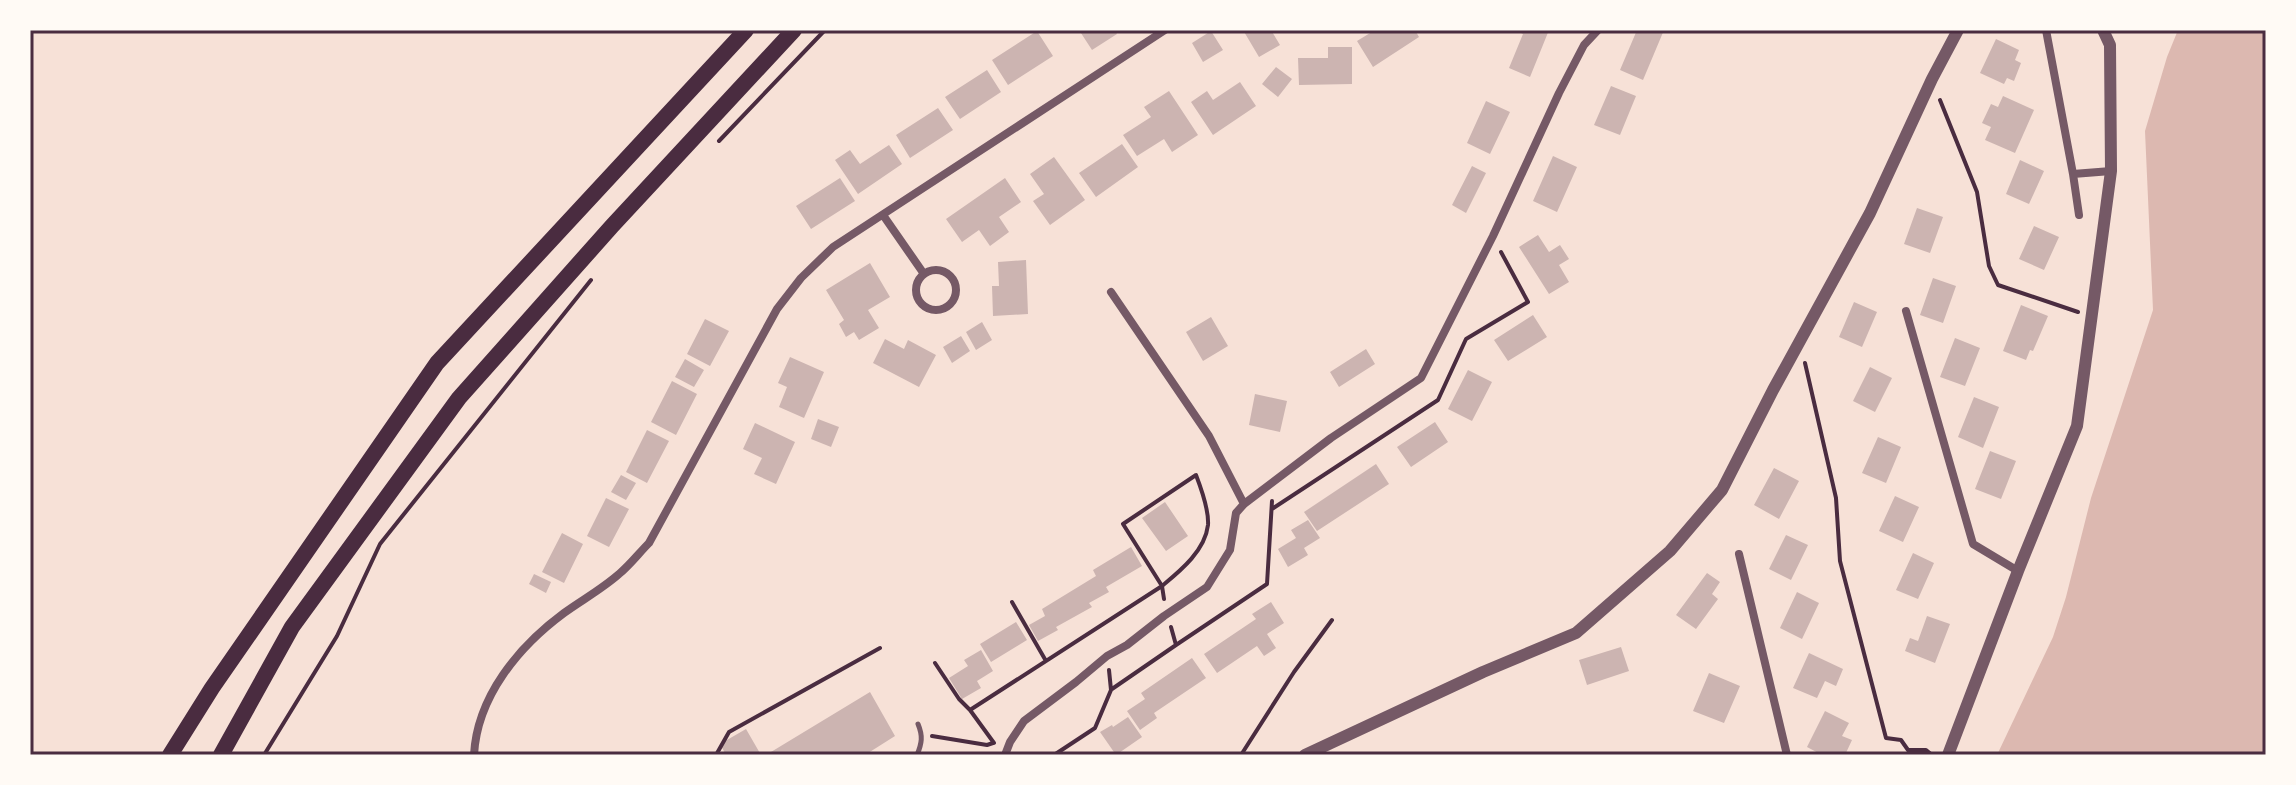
<svg xmlns="http://www.w3.org/2000/svg" width="2296" height="785" viewBox="0 0 2296 785" font-family="Cabin,sans-serif">
<style>
.water{fill:#dcb8b0}
.building{fill:#ccb4b1}
.lines{fill:none;stroke-linecap:round;stroke-linejoin:round}
.path{stroke:#4a2c40;stroke-width:4}
.service{stroke:#755966;stroke-width:5}
.minor{stroke:#755966;stroke-width:8}
.tertiary{stroke:#755966;stroke-width:12}
.trunk{stroke:#4a2c40;stroke-width:16}
.neatline{fill:none;stroke:#4a2c40;stroke-width:3}
</style>
<rect width="100%" height="100%" fill="#f7e1d7"/>
<path class="water" d="M2178,30H2266V755H1997L2053,637L2066,597L2091,498L2153,310L2145,131L2167,57Z"/>
<path class="building" d="M1079,30H1115L1117,34L1092,50Z
M1243,30H1271L1280,45L1259,57Z
M1375,30H1415L1419,37L1373,67L1357,41Z
M1515,30H1549L1530,77L1509,68L1523,34Z
M1637,30H1664L1643,80L1620,70Z
M1037,31L1053,56L1008,85L992,60Z
M1211,31L1223,50L1203,62L1192,43Z
M1996,39L2019,50L2015,60L2021,63L2014,81L2007,78L2004,84L1980,73Z
M1328,47H1352V84L1299,85L1298,58H1328Z
M1276,67L1292,79L1278,97L1262,84Z
M987,70L1001,92L960,119L945,97Z
M1240,82L1256,106L1213,135L1191,102L1207,91L1213,100Z
M1611,86L1636,96L1620,135L1594,125Z
M1169,91L1198,135L1172,152L1164,139L1137,156L1123,135L1151,117L1144,107Z
M2003,96L2034,110L2015,153L1985,140L1991,127L1982,123L1991,104L1998,107Z
M1486,101L1510,112L1490,154L1467,143Z
M938,108L953,130L910,158L896,135Z
M1122,144L1138,167L1096,197L1079,173Z
M889,145L902,164L858,194L835,160L850,150L860,164Z
M1553,156L1577,167L1557,212L1533,201Z
M1054,157L1085,200L1050,225L1033,201L1044,194L1030,174Z
M2020,160L2044,171L2029,204L2006,194Z
M1472,166L1486,173L1466,213L1452,205Z
M840,178L855,201L811,229L796,206Z
M1005,178L1021,202L999,217L1009,232L990,246L979,230L962,242L946,219Z
M1917,208L1943,217L1930,253L1904,244Z
M2034,226L2059,237L2044,270L2019,259Z
M1538,235L1549,252L1560,245L1569,259L1559,265L1569,282L1549,294L1519,247Z
M1026,260L1028,314L993,316L992,286H999L998,262Z
M870,263L890,297L868,310L879,328L859,340L854,332L846,337L839,324L844,320L826,290Z
M1933,278L1956,286L1943,323L1920,315Z
M1854,302L1877,312L1862,347L1839,337Z
M2021,305L2048,316L2033,351L2030,350L2026,360L2003,351Z
M1533,315L1547,337L1508,361L1494,340Z
M1211,317L1228,346L1203,361L1186,332Z
M705,319L729,331L710,366L687,354Z
M982,322L992,340L976,350L966,332Z
M961,336L970,351L952,363L943,347Z
M1955,338L1980,348L1965,386L1940,377Z
M885,339L904,349L908,340L936,355L919,387L873,363Z
M1366,349L1375,364L1339,387L1330,372Z
M790,357L824,372L804,418L779,407L787,387L778,383Z
M685,359L704,370L694,387L675,377Z
M1870,367L1892,378L1875,412L1853,401Z
M1468,370L1492,382L1472,421L1448,409Z
M672,381L697,394L676,435L651,422Z
M1255,394L1287,401L1280,432L1249,425Z
M1974,397L1999,407L1983,448L1958,437Z
M818,419L839,427L831,447L811,439Z
M1435,422L1448,442L1411,467L1397,447Z
M755,423L795,442L776,484L754,474L762,458L743,449Z
M647,430L669,441L647,483L626,472Z
M1878,437L1901,447L1886,483L1862,473Z
M1990,451L2016,461L2001,499L1975,489Z
M1376,464L1389,484L1317,531L1304,512Z
M1774,468L1799,481L1779,519L1754,505Z
M621,475L636,483L626,500L611,492Z
M1895,496L1919,507L1903,542L1879,531Z
M606,498L629,509L609,547L587,536Z
M1165,502L1188,536L1166,551L1142,518Z
M1308,520L1320,538L1304,548L1308,555L1288,567L1278,549L1296,538L1291,530Z
M562,533L583,544L564,583L542,572Z
M1786,535L1808,545L1791,580L1769,569Z
M1131,547L1142,566L1106,587L1109,592L1089,603L1092,607L1056,627L1058,630L1038,641L1029,625L1045,616L1042,609L1096,576L1093,570Z
M1913,553L1934,563L1918,599L1896,590Z
M1707,573L1720,582L1712,594L1718,599L1696,629L1676,615Z
M534,574L551,582L546,593L529,584Z
M1797,592L1819,603L1802,639L1780,628Z
M1271,602L1284,623L1267,634L1276,648L1264,656L1257,646L1217,673L1204,654L1256,619L1252,614Z
M1927,616L1950,624L1935,663L1905,651L1910,638L1918,641Z
M1016,622L1027,640L991,662L980,644Z
M1621,647L1629,671L1587,685L1579,660Z
M981,650L993,671L977,681L981,688L962,699L949,678L968,666L964,660Z
M1809,653L1843,669L1836,686L1825,681L1817,698L1793,688Z
M1192,658L1206,678L1154,713L1157,718L1140,730L1127,711L1145,699L1141,693Z
M1709,673L1740,686L1724,723L1693,711Z
M870,692L895,736L865,755H766Z
M1825,711L1849,723L1842,736L1852,740L1845,755H1822L1807,747Z
M1128,717L1142,737L1116,755L1100,732L1112,725L1113,727Z
M746,729L761,755H726L720,744Z"/>
<g class="lines">
<path class="path" d="M1940,100L1977,192L1989,266L1998,285L2078,312
M719,141L825,30
M1805,363L1836,498L1840,561L1886,738L1901,740L1908,750H1926L1932,755
M1272,509L1438,400L1466,339L1528,302L1501,252
M1012,602L1046,661
M1171,627L1176,645L1267,584L1272,501
M935,663L959,699L970,710L1162,586C1180,571 1205,551 1208,525C1209,511 1201,488 1196,475L1123,524L1162,586L1164,599
M1112,689L1176,645
M970,710L994,743
M932,736L987,745L993,743
M264,755L337,636L380,544L591,280
M716,755L729,732L880,648
M1054,755L1095,728L1111,690L1109,670
M1241,755L1294,672L1332,620"/>
<path class="service" d="M917,755C922,743 923,736 918,724"/>
<path class="minor" d="M2046,30L2073,174
M883,215L924,274
M2079,215L2073,174L2111,171
M916 290a20 20 0 1 1 40 0a20 20 0 1 1-40 0Z
M1111,292L1209,436L1244,504
M1906,311L1973,544L2018,571
M1739,554L1787,755
M474,755C477,697 518,647 564,613C582,600 602,589 619,574C630,565 639,553 649,543L777,309L801,278L833,247L1165,30
M1005,755L1010,742L1024,721L1076,682L1107,656L1127,645L1164,616L1207,587L1230,550L1236,513L1244,504L1331,438L1421,378L1493,236L1559,93L1584,45L1598,30"/>
<path class="tertiary" d="M1305,755L1483,672L1576,633L1670,551L1722,490L1773,390L1870,213L1932,79L1958,30
M1948,755L2018,571L2077,426L2111,171L2110,45L2103,30"/>
<path class="trunk" d="M170,755L212,688L437,363L746,30
M221,755L292,627L459,398L612,226L794,30"/>
</g>
<rect width="2296" height="785" fill="none" stroke="#fffaf5" stroke-width="64"/>
<rect x="32" y="32" width="2232" height="721" class="neatline"/>
</svg>
